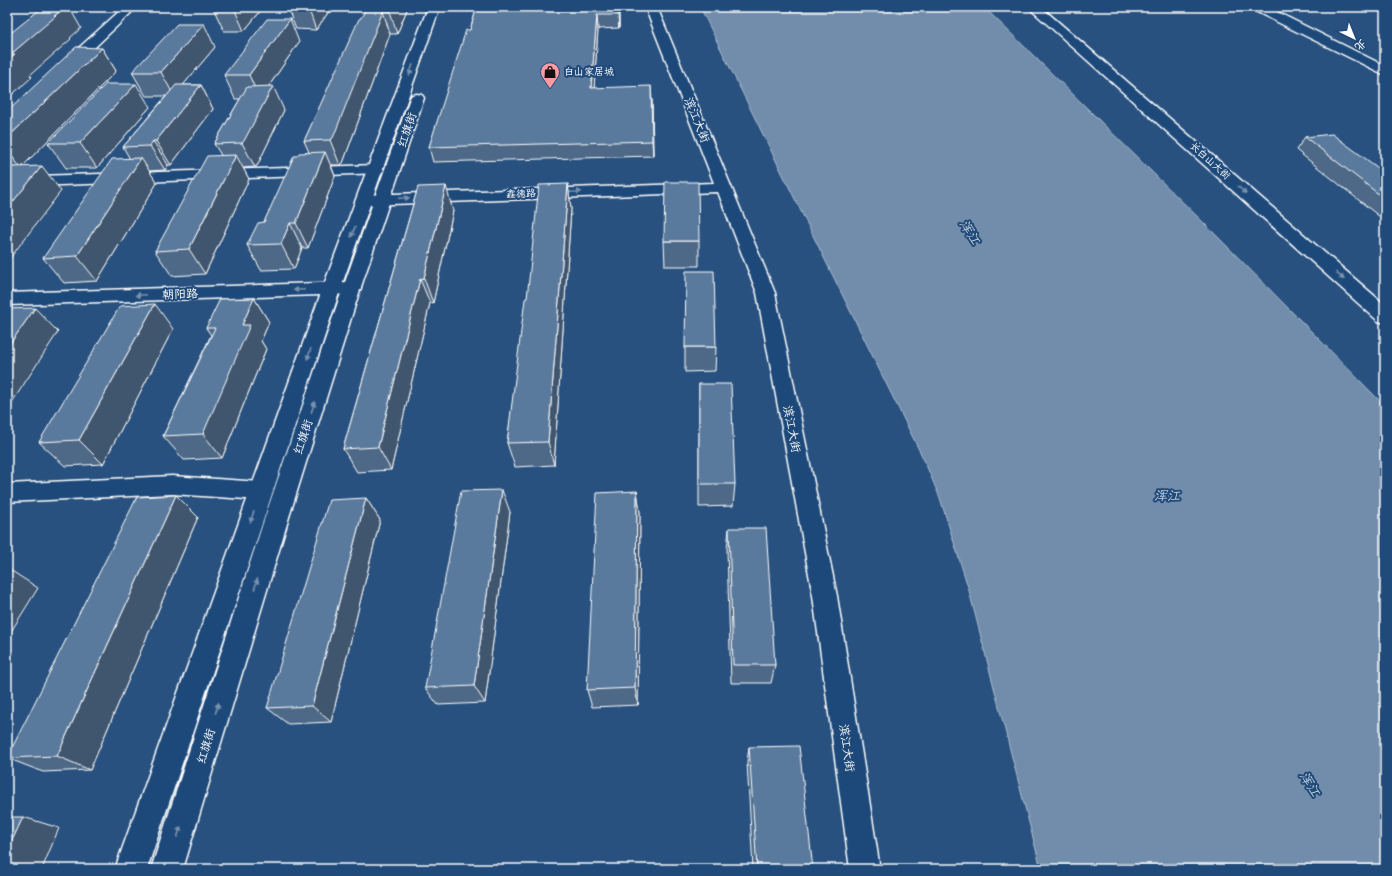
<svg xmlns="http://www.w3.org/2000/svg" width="1392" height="876" viewBox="0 0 1392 876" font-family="'Comic Neue','LXGW WenKai TC',sans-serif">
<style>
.water{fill:#718dab;stroke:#aabbcd}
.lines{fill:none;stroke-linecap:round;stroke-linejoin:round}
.minor-casing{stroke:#fff;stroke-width:3}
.major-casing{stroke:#fff;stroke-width:3}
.highway-casing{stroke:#fff;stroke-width:3}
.minor{fill:#1f4a7a;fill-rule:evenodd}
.major{fill:#1f4a7a;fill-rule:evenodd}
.highway{fill:#1f4a7a;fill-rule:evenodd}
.wall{fill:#4d6987;stroke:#fff}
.shaded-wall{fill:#3f556e;stroke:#fff}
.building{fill:#5a7a9d;stroke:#fff}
.oneway{fill:#7992af}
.labels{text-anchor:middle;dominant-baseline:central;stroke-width:4;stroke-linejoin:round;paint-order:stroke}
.far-poi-label{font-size:10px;fill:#fff;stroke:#1f4a7a;text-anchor:start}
.far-street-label{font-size:10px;fill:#fff;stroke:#1f4a7a}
.street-label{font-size:12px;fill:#fff;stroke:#1f4a7a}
.water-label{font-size:13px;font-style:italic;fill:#d4dde6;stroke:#1f4a7a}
</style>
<rect width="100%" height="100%" fill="#28517f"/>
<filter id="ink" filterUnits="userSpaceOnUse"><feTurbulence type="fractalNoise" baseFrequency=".025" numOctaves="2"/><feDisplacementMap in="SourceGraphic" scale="8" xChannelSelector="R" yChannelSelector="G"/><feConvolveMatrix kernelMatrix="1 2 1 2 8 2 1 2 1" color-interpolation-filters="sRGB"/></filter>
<g filter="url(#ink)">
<path class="water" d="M700,7H984L1208,227L1385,406V869H1041L968,587L940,498L924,460Z"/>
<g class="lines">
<g class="minor-casing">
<path id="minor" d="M124,7H137L71,70H61L60,67L61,64Z
M645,7H657L775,293L837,596L880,869H850L813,596L757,293L718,192L365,205L359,203L357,200L359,197L365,195L714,183Z
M376,165L381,167L384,170L381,173L7,187V177Z
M352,282L358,284L361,288L358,292L352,294L7,305V293Z
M172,476L261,482L269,484L272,491L269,498L261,500L172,494L7,502V484Z"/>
</g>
<g class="major-casing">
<path id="major" d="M428,7H440L340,290L147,869H115L322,290Z
M1028,7H1041L1385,305V323L1378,321Z
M417,94L422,95L424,98L356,302L289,517L183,869H151L265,517L338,302L410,98L412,95Z"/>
</g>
<g class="highway-casing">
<path id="highway" d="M1251,7H1267L1385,66V75L1253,10Z"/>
</g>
<use href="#minor" class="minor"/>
<use href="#major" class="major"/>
<use href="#highway" class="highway"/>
</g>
<path class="wall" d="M264,7L244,31H224L213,8Z
M287,7H332L316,30L296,29Z
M367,7H408L397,34H390L343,163L340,165H331L335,176L308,248H302L294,269L261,270L247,245L264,222L297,156L309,152L304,141Z
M477,7H619V28L598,29L594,88L652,100L653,156L433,162L429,147L470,30Z
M299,42L269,86L284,110L257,166L255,167L243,168L249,179L205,274L172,276L155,251L221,155L214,144L240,99H235L224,75Z
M215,47L183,85H201L213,109L171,165H168L165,170L149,171L157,183L97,281L64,283L43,258L130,159L123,147L166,96H146L132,72Z
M102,48L116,71L22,167L61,191L12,168H7V112Z
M150,107L97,168H66L48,143Z
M1305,137L1385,173V221L1296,150Z
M568,184L571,209L554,465L515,467L507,443L527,298Z
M418,187L453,211L433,303H430L391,470L357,472L343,449Z
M664,241H699V266H665Z
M254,298L269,322L261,341L266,349L222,458L184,460L163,436L211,335L206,328Z
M173,329L103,464L65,466L39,442Z
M685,347H716L715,371L685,372Z
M699,384L735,484L733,506L699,507Z
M637,491L640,513L638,705L592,707L587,690Z
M366,498L380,520L331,722L288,724L267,708Z
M510,512L485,703L438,705L425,688Z
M198,517L90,770L43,772L7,758Z
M729,528L775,665L771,683H731L727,550Z
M749,747L813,869H753L747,762Z"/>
<path class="shaded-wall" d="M65,7H69L81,28L70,38L71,39L30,75L32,77L7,99V61L11,54Z
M235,7H264L244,31L234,8Z
M308,7H332L316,30Z
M392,7H408L397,34L390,11Z
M618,7H619V28L618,15Z
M383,11L390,34L343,163L340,165L330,140Z
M597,15L598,29L593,102L591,88Z
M290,19L299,42L260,99L249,75Z
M204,24L215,47L174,96L161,72Z
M102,48L116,71L21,168L7,150V138Z
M136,84L150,107L97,168L80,143Z
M201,85L213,109L171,165L156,141Z
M273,86L284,110L257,166L255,167L242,143Z
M651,86L652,100L653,156L652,141Z
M153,141L168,165L165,170L150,146Z
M325,152L335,176L308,248L296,223Z
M236,155L249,179L205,274L189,249Z
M141,158L157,183L97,281L77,256Z
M42,166L61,191L7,262V209Z
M568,184L571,209L554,465L548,442Z
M446,186L453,211L433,303L424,278Z
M290,223L302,248L294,269L281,244Z
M420,279L430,303L391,470L378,447Z
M254,298L269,322L261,341L266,349L222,458L203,434L242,325Z
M155,304L173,329L103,464L79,440Z
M35,308L58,332L7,410V348Z
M502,490L510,512L485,703L474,686Z
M637,491L640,513L638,705L635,688Z
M176,495L198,517L90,770L57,756Z
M366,498L380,520L331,722L312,706Z
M7,568L38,588L7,638Z
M23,817L59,828L42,869H7V851Z"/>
<path class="building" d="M43,7H65L54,16H56L11,54H15L7,61V36Z
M214,7H235L234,8H213Z
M367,7H392L390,11H383L333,138L330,140L304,141L359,19L361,18Z
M477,7H618V15H597L591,88L651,86L652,141L429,147L466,30H470Z
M267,19H290L249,75H224Z
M177,24H204L161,72H132Z
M76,47L102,48L7,138V112Z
M106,84H136L80,143H48Z
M176,85H201L156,141H153L150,146L123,147Z
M273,86L244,141L242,143L214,144L247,87Z
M1332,134L1385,173V199L1305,137Z
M325,152L296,223H290L281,244L247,245L258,223L264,222L294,156H297L299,153Z
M236,155L189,249L155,251L207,156Z
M141,158L77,256L43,258L112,159Z
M42,166L7,209V174L13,167Z
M665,182H698L699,241H664Z
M568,184L548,442L507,443L525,299L527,298L539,185Z
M446,186L424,278L420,279L378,447L343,449L418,187Z
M686,271H714L716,347H685Z
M254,298L242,325H250L203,434L163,436L215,328H206L220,299Z
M155,304L79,440L39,442L120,306Z
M35,308L7,348V309Z
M699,384H731L735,484H699Z
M502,490L474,686L425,688L461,491Z
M637,491L635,688L587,690L597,493Z
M176,495L57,756L7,758L137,497Z
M366,498L312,706L267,708L329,500Z
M729,528H766L775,665H733Z
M799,746L813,869H757L749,747Z
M7,817H23L7,851Z"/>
<defs><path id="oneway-solid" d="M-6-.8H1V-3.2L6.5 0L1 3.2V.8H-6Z"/></defs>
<g class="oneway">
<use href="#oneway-solid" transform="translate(411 70) rotate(109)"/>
<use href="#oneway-solid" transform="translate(1242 190) rotate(42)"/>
<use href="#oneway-solid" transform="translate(576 192) rotate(-2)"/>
<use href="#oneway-solid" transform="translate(404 198) rotate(-2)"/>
<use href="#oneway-solid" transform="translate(353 232) rotate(111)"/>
<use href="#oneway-solid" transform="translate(1340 276) rotate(42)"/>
<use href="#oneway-solid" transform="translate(299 290) rotate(178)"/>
<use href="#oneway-solid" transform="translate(141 295) rotate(178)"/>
<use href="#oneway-solid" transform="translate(309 354) rotate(109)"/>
<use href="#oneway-solid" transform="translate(313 407) rotate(-72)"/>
<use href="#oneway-solid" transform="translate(252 517) rotate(109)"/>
<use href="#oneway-solid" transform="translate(256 584) rotate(-73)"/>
<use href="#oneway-solid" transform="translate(217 708) rotate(-73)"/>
<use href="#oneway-solid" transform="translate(179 832) rotate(-73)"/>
</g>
</g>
<defs>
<g id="shop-pin" transform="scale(1)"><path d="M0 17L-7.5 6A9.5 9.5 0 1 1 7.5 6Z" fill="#ff9aa2" stroke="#1f4a7a"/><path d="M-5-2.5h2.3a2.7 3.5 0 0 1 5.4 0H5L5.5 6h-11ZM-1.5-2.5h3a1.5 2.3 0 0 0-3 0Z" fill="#111"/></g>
</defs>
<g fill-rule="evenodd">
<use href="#shop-pin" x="550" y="72"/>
</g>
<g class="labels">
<g class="far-poi-label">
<text x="564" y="72">白山家居城</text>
</g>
<g class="far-street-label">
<text transform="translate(1210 161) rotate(42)">长白山大街</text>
<text transform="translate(521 194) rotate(-2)">鑫德路</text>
</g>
<g class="street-label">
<text transform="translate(697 120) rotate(68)">滨江大街</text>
<text transform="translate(407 130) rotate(-72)">红旗街</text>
<text transform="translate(180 294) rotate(-2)">朝阳路</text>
<text transform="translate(792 429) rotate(79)">滨江大街</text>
<text transform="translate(303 437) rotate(-72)">红旗街</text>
<text transform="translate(206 746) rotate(-73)">红旗街</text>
<text transform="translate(847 748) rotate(82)">滨江大街</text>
</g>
<g class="water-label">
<text transform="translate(970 232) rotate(58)">浑江</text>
<text x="1167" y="495">浑江</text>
<text transform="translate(1310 784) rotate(58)">浑江</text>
</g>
</g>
<rect width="1392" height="876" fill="none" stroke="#1f4a7a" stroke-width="24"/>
<rect x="12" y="12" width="1368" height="852" fill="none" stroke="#fff" stroke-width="1.5" filter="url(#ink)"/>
<g transform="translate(1354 38) rotate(137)" stroke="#1f4a7a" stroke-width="3" paint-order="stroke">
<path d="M0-3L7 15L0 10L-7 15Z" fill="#ffffff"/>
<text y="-6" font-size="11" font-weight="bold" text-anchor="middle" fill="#ffffff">北</text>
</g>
</svg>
